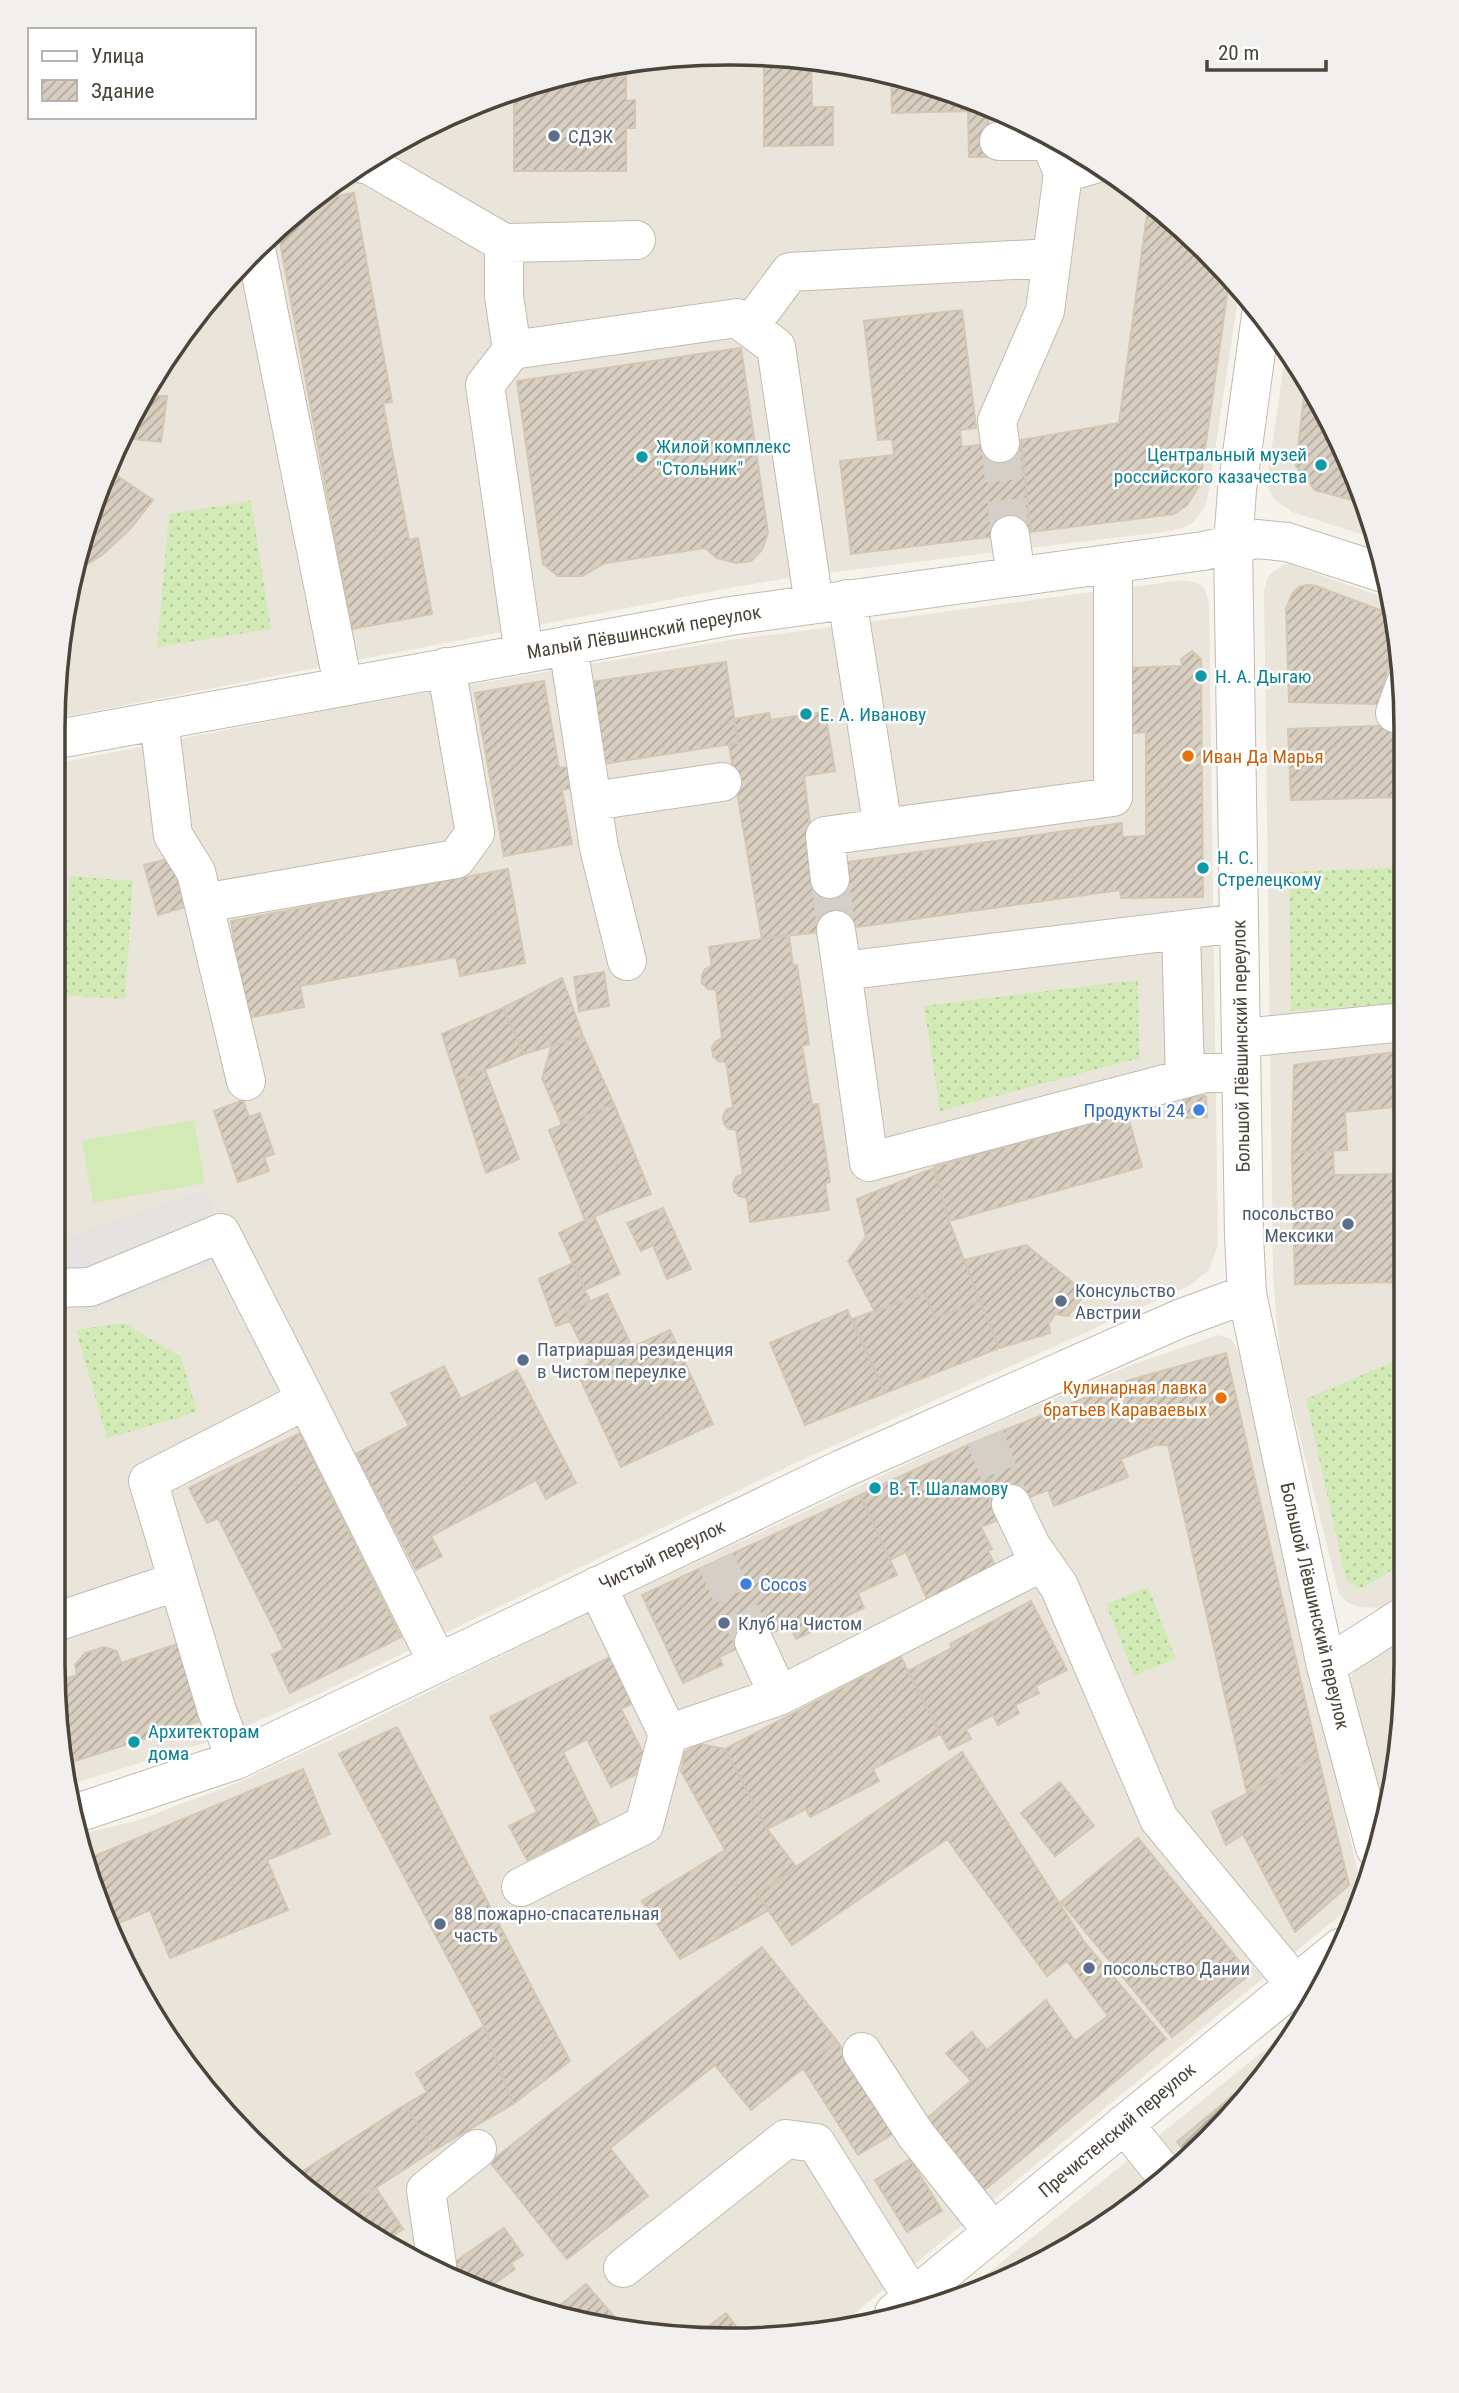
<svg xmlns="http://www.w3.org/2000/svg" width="1459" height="2393" viewBox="0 0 1459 2393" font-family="'Roboto Condensed',sans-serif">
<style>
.residential{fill:#eae5da}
.grass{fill:url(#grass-dots)}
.garden{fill:#d2eab5}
.parking{fill:#e5e3e0}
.building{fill:url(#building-hatch);stroke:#d3c7b4;stroke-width:2}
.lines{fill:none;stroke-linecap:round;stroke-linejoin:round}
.minor-tunnel{stroke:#d4d0c8;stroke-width:38;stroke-dasharray:38 19;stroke-linecap:butt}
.minor-casing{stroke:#c2bbae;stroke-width:40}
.minor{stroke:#fff;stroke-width:38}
.service-dot{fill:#5c6f8a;stroke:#fff;stroke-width:2.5}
.culture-dot{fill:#0f9aa8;stroke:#fff;stroke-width:2.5}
.food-dot{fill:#e8710a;stroke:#fff;stroke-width:2.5}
.shop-dot{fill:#3f7fe0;stroke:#fff;stroke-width:2.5}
.labels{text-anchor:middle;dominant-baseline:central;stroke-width:5;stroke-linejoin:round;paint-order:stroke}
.service-label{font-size:19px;fill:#4e5e75;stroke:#fff;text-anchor:start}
.culture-label{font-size:19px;fill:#0d838f;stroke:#fff;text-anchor:start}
.street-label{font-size:19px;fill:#4b4439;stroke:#fff}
.food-label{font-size:19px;fill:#c56008;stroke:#fff;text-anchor:start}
.shop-label{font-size:19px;fill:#366cbe;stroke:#fff;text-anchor:end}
.rim{fill:none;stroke:#4b4439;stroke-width:3.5}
</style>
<defs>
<pattern id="grass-dots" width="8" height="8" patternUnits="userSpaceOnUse" patternTransform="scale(1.75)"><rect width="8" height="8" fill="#d2eab5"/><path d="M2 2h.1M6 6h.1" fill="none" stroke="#b6ca9c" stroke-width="1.8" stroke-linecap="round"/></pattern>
<pattern id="building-hatch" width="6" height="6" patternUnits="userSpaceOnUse" patternTransform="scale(1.75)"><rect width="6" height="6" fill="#d8cfc1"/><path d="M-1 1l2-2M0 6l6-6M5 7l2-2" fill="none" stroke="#b1aa9e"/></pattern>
</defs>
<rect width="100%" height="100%" fill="#f6f3ec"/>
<path class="residential" d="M773,54L904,75L1029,122L1141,192L1239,283L1240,286L1209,490L1206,505L1194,521L1183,528L1171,531L809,575L735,587L58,718V642L104,471L192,318L283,221L391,143L512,89L641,58Z
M1286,349L1316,391L1371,512L1376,539L1292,512L1274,499L1269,489L1268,475Z
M1289,564L1388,599L1405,685L1401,1586L1395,1590L1399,1606L1381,1608L1359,1607L1348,1603L1339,1594L1282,1364L1276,1316L1273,1271L1264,591L1268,576L1283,565Z
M1183,580L1198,583L1204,588L1209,603L1218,1245L1209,1270L1189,1286L804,1459L325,1691L220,1738L72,1784L53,1663L58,763L353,705L731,640Z
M1218,1335L1231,1339L1239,1351L1361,1886L1344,1912L845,2321L729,2340L512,2305L318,2201L192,2075L88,1881L81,1834L136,1821L237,1783L347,1732L587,1613L971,1434L1126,1367Z
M1401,1638V1751L1383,1817L1349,1680L1357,1668Z
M1297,2024L1267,2075L1106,2226L952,2302Z"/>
<path class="grass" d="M251,501L271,629L157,647L169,514Z
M1404,867V1003L1291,1011L1289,872Z
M70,876L133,881L125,999L62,995Z
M1138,980L1139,1058L940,1111L924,1006Z
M124,1323L181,1357L197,1412L107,1438L76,1330Z
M1402,1358V1564L1360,1589L1346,1580L1306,1399Z
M1148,1587L1176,1659L1134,1675L1106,1604Z"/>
<path class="garden" d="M194,1120L205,1183L93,1203L82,1141Z"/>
<path class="parking" d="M206,1190L230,1257L86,1314L63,1270L66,1238Z"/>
<path class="building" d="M764,54L811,60L812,107H833V145L764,146Z
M891,73L904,75L995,110H988L989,157H969L968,111L892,113Z
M568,75H626V101L635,100V128H626V171H514V88Z
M354,193L392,402L383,403L409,540L418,538L432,614L352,629L277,226L311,201Z
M1149,199L1230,275L1200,484L1187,505L1174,514L1031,532L1021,440L1119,423Z
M962,310L976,428L960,430L962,447L1021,440L1031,532L851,554L840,461L894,455L892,439L878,440L864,321Z
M741,348L768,533L762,550L751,561L736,563L717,558L705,548L605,563L582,576H558L543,564L517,381Z
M1306,378L1316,391L1367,504L1315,490L1296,466Z
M152,388L154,396H167L161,442L123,438Z
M116,475L153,500L130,529L102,555L77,571L97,497Z
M1307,585L1316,586L1391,614L1396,639L1378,704L1289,702L1286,609L1292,594L1299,587Z
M1192,651L1201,659L1203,897L1121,898L1120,890L836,930L762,939L729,745L738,743L734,719L769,713L770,720L825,712L835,771L804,776L817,880L841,863L1122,823V837L1146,836V732L1123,734V668L1182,666L1181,659Z
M726,662L738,743L603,764L591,682Z
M544,681L559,768L569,767L572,788L562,790L572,844L504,856L475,693Z
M1405,725V797L1291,800L1288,729Z
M172,858L185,907L158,915L144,865Z
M508,869L525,963L460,976L456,957L300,986L304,1007L242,1019L228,948L235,947L231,921Z
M789,935L793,966L797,965L809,1044L802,1046L812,1105L818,1104L830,1182L825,1183L829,1210L750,1222L747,1198L739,1196L734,1191L733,1184L736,1177L743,1174L736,1130L729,1129L724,1124L723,1117L726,1110L733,1107L726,1062L718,1061L713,1056L712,1048L715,1042L722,1038L716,990L708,989L702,983V976L705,969L712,966L709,947Z
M604,972L609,1006L579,1011L574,977Z
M562,978L583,1036L524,1054L503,1008Z
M503,1008L524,1054L457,1081L442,1034Z
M583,1036L614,1104L562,1125L542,1078L552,1045Z
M1404,1051L1403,1106L1345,1112L1347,1150L1292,1152L1294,1065Z
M485,1070L519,1159L486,1173L457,1081Z
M1206,1096L1207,1117L1184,1118V1097Z
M243,1100L249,1117L260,1113L274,1154L264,1157L269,1171L238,1182L214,1111Z
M614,1104L651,1194L585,1220L549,1130Z
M1127,1113L1142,1167L949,1221L934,1167Z
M1333,1151L1334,1175L1403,1174V1282L1295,1284L1292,1152Z
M934,1168L949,1221L980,1301L935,1318L925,1293L875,1312L848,1261L866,1237L857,1199Z
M663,1208L691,1269L667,1279L653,1245L641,1251L627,1223Z
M594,1216L620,1274L585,1290L559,1233Z
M1026,1245L1086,1293L1068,1316L1055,1314L1049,1324L1050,1333L999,1348L964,1260Z
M573,1263L590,1301L566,1312L570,1321L556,1326L539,1279Z
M925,1293L935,1318L980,1301L999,1348L885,1393L852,1319Z
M607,1294L632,1347L670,1330L713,1424L621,1467L576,1370L590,1363L566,1312Z
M847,1310L885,1393L805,1425L770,1343Z
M1226,1353L1318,1756L1247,1793L1168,1445H1156L1130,1380Z
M444,1366L461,1399L517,1370L576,1483L546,1499L536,1480L431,1536L442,1556L416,1570L356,1454L409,1426L391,1393Z
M1130,1380L1156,1445L1121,1459L1128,1477L1054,1506L1048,1490L1002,1508L972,1443Z
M300,1433L401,1637L290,1693L272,1655L284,1649L218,1518L207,1523L189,1488Z
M972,1443L1006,1517L981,1527L992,1549L988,1551L996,1567L927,1599L906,1552L890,1560L860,1495Z
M860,1495L897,1575L858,1593L864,1608L796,1639L789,1625L719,1657L723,1665L683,1683L642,1595Z
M1031,1601L1067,1670L1035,1686L1039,1693L1015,1705L1019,1713L998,1725L993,1715L966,1729L971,1739L949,1750L908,1671L952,1648L950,1644Z
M180,1643L203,1720L69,1763L55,1682L77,1675L75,1665L85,1653L104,1647L117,1651L121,1663Z
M614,1655L637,1701L621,1709L650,1767L611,1787L587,1739L563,1752L599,1824L527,1860L509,1826L537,1812L490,1717Z
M901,1657L940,1734L873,1769L879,1781L810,1817L806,1809L767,1829L725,1749Z
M397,1727L570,2061L513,2104L484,2026L339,1754Z
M1401,1727V1751L1396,1769L1391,1757V1744Z
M700,1744L725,1749L767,1829L797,1868L757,1894L769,1910L680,1959L642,1901L725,1850L681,1771L685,1752Z
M962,1752L1085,1943L1166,2039L982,2192L925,2120L971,2081L946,2053L972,2032L987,2050L1046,2000L1075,2041L1108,2016L1067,1961L1047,1976L947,1839L792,1945L757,1894Z
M1318,1756L1349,1885L1295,1932L1243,1834L1226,1845L1212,1812Z
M303,1769L330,1834L267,1860L288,1910L170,1958L150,1910L112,1926L88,1881L85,1860Z
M1060,1782L1094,1826L1055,1856L1021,1813Z
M1138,1838L1250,1974L1172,2037L1061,1902Z
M762,1947L837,2041L751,2110L715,2065L610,2148L648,2196L567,2259L490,2162Z
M484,2026L513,2104L434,2150L405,2105L427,2092L416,2073Z
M837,2041L896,2132L858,2155L803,2068Z
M1275,2061L1267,2075L1249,2092L1244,2086Z
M1244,2086L1249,2092L1185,2152L1177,2142Z
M405,2105L434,2150L338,2212L318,2201L294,2177Z
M910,2159L942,2211L907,2232L875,2180Z
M376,2188L403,2229L388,2239L338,2212Z
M504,2228L523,2255L511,2263L515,2269L485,2290L467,2281L455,2262Z
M1059,2240L1065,2247L1029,2264Z
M586,2284L619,2322L553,2311Z
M726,2313L745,2338L729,2340L698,2335Z"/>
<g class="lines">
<path class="minor-tunnel" d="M1000,443L1010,535
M830,879L836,930
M985,1437L1011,1504
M716,1561L754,1642"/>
<g class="minor-casing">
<path id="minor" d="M999,141H1050L1063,173L1045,311L997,421L1000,443
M363,164L366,163L504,243L636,240
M1063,173L1095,164
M504,243V296L512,350
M256,249L343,685
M1261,315L1237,490L1233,544L1244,1236L1247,1294L1326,1666L1375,1848
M749,327L790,272L1052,258
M1010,535L1016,577
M847,599L883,828L1113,797V564
M568,645L599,848L627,961
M524,654L485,385L512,350L737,318L776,347L814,604
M1395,713L1405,685
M159,720L173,835L196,872L246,1081
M58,739L730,616L1203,551L1257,539L1287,542L1383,573
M592,801L722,782
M830,879L825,836L883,828
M204,903L456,859L475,833L446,667
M1239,923L842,971L869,1162L1206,1073H1241
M836,930L842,971
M1181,930L1185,1078
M1242,1038L1404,1022
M55,1288L90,1287L221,1233L306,1400
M1011,1504L1031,1546L1059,1586L1159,1819L1295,1984
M53,1623L178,1581
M754,1642L779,1696
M1326,1666L1401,1618
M668,1734L779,1696L1042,1562
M236,1760L217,1711L148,1481L306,1400L438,1663
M77,1813L236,1760L842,1469L1179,1319L1247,1294
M521,1887L644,1825L668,1734L597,1586
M862,2052L916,2135L993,2232
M1124,2124L1163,2172
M437,2265L426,2190L477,2149
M623,2268L786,2139L816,2143L913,2298
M894,2313L1340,1948"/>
</g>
<use href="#minor" class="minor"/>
</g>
<g class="service-dot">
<circle cx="554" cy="136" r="7"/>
<circle cx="1348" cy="1224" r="7"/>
<circle cx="1061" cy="1301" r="7"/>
<circle cx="523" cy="1360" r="7"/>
<circle cx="724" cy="1623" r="7"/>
<circle cx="440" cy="1924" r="7"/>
<circle cx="1089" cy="1968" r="7"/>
</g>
<g class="culture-dot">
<circle cx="642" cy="457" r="7"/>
<circle cx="1321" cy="465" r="7"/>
<circle cx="1201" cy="676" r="7"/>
<circle cx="806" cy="714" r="7"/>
<circle cx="1203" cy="868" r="7"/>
<circle cx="875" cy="1488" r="7"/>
<circle cx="134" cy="1742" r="7"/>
</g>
<g class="food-dot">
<circle cx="1188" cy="756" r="7"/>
<circle cx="1221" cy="1398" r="7"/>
</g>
<g class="shop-dot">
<circle cx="1199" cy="1110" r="7"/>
<circle cx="746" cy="1584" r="7"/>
</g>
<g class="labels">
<g class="service-label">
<text x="568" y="136">СДЭК</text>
<text x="1334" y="1213" text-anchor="end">посольство<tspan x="1334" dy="22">Мексики</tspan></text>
<text x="1075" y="1290">Консульство<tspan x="1075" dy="22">Австрии</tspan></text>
<text x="537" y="1349">Патриаршая резиденция<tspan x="537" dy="22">в Чистом переулке</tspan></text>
<text x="738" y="1623">Клуб на Чистом</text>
<text x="454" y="1913">88 пожарно-спасательная<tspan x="454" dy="22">часть</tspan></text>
<text x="1103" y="1968">посольство Дании</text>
</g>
<g class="culture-label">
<text x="656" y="446">Жилой комплекс<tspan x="656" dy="22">"Стольник"</tspan></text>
<text x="1307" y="454" text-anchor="end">Центральный музей<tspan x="1307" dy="22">российского казачества</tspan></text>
<text x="1215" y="676">Н. А. Дыгаю</text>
<text x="820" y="714">Е. А. Иванову</text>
<text x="1217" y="857">Н. С.<tspan x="1217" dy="22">Стрелецкому</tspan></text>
<text x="889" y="1488">В. Т. Шаламову</text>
<text x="148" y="1731">Архитекторам<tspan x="148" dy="22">дома</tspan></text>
</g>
<g class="street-label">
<text transform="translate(644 632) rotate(-10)">Малый Лёвшинский переулок</text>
<text transform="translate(1241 1046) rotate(-91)">Большой Лёвшинский переулок</text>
<text transform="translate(662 1555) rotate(-26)">Чистый переулок</text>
<text transform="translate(1315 1606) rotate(77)">Большой Лёвшинский переулок</text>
<text transform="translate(1117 2130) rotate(-40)">Пречистенский переулок</text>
</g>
<g class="food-label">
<text x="1202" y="756">Иван Да Марья</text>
<text x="1207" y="1387" text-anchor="end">Кулинарная лавка<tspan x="1207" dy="22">братьев Караваевых</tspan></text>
</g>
<g class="shop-label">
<text x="1185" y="1110">Продукты 24</text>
<text x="760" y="1584" text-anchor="start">Cocos</text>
</g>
</g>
<path d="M0 0H1459V2393H0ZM729 65H730A664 664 0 0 1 1394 729V1664A664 664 0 0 1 730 2328H729A664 664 0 0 1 65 1664V729A664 664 0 0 1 729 65Z" fill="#f1f0ef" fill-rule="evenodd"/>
<path class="rim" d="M729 65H730A664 664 0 0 1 1394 729V1664A664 664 0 0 1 730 2328H729A664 664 0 0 1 65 1664V729A664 664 0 0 1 729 65Z"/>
<rect x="28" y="28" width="228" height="91" fill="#ffffff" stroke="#b7b4b0" stroke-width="2"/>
<rect x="42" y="51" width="35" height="10" fill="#ffffff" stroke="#b7b4b0" stroke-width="2"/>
<text x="91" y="63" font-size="21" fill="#4b4439">Улица</text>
<rect x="42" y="80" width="35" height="21" fill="url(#building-hatch)" stroke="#b7b4b0" stroke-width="2"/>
<text x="91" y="98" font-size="21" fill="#4b4439">Здание</text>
<path d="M1207 60v10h119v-10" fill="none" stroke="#4b4439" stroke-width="3.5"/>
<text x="1218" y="60" font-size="21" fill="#4b4439" stroke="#ffffff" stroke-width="5" paint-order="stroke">20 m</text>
</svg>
